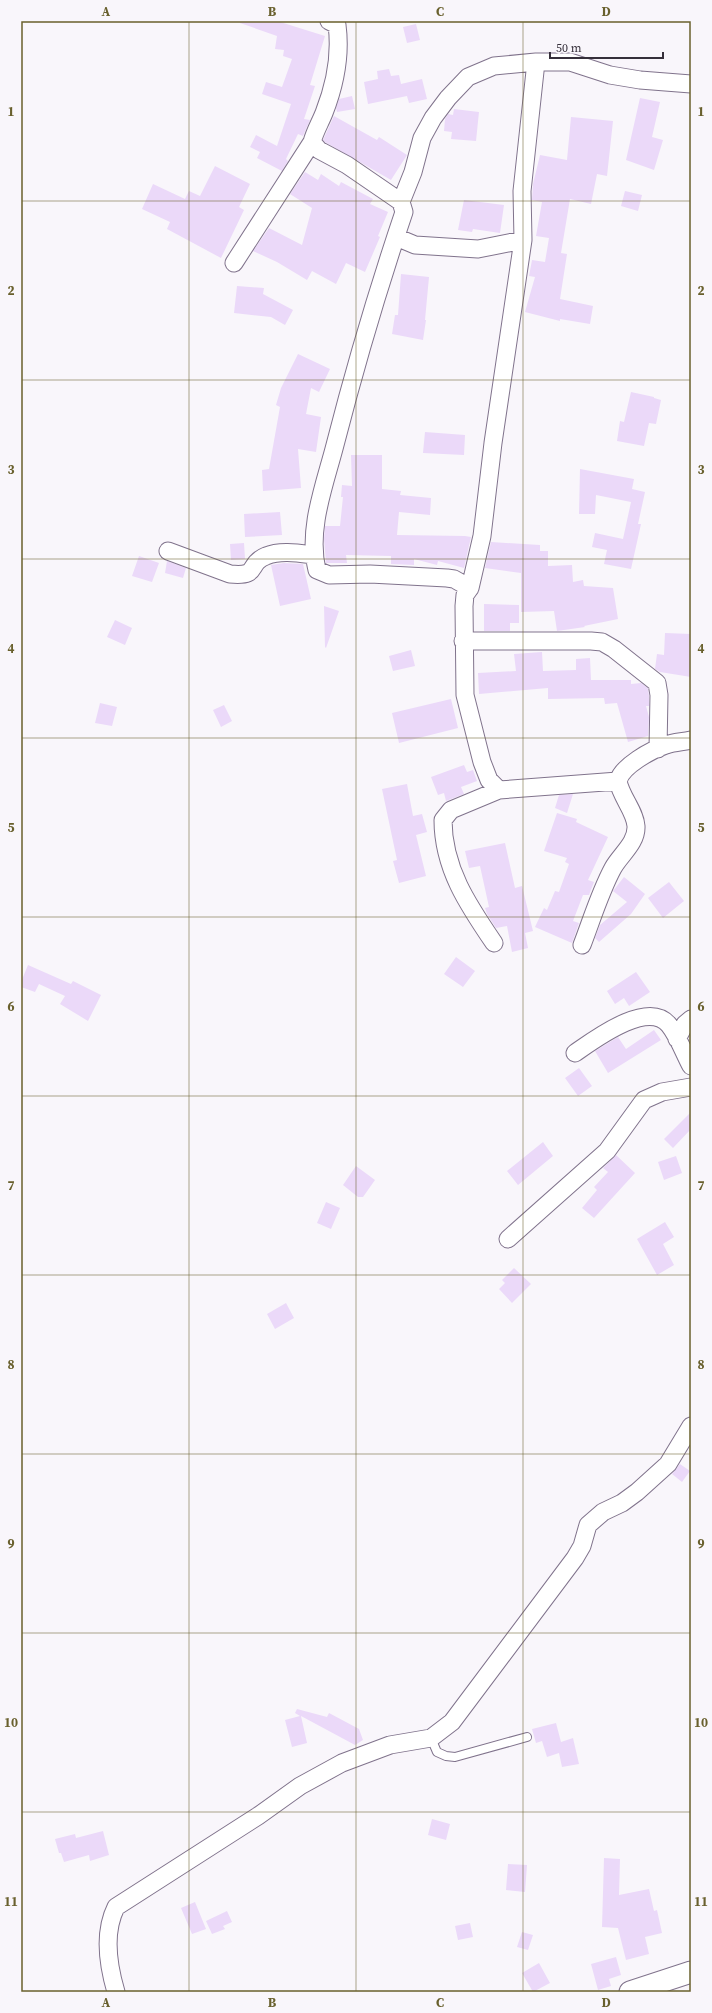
<svg xmlns="http://www.w3.org/2000/svg" width="712" height="2013" viewBox="0 0 712 2013" font-family="'Source Serif 4',serif">
<style>
.building{fill:#ebd9f9}
.lines{fill:none;stroke-linecap:round;stroke-linejoin:round}
.service-casing{stroke:#80738c;stroke-width:10}
.minor-casing{stroke:#80738c;stroke-width:19}
.tertiary-casing{stroke:#80738c;stroke-width:23}
.service{stroke:#fff;stroke-width:8}
.minor{stroke:#fff;stroke-width:17}
.tertiary{stroke:#fff;stroke-width:21}
.grid{fill:none;stroke:#69602d;stroke-width:1;stroke-opacity:0.55}
.neatline{fill:none;stroke:#69602d;stroke-width:1.5}
.grid-label{font-size:13px;text-anchor:middle;font-weight:bold;fill:#69602d}
</style>
<rect width="100%" height="100%" fill="#f9f6fb"/>
<path class="building" d="M240,21H277L325,36L310,85L315,86L304,119L310,120L303,136L298,134L286,159L288,161L282,171L257,158L260,152L250,147L256,135L277,146L291,104L262,94L266,82L282,87L292,59L283,56L284,50L275,49L277,36L240,23Z
M416,24L420,40L407,43L403,27Z
M389,69L391,76L399,75L401,84L422,79L427,99L409,103L407,96L368,104L364,82L378,79L377,71Z
M352,96L355,109L337,112L336,108L339,99Z
M640,98L660,102L652,137L663,140L654,170L626,160Z
M454,109L479,112L476,141L451,139L452,132L444,131L445,119L448,114L453,115Z
M334,116L377,140L379,137L407,155L391,180L325,142L323,140Z
M571,117L613,121L607,176L597,174L591,204L570,199L561,253L567,254L560,299L593,306L590,324L560,319V321L525,312L535,277L529,276L532,260L545,262L549,238L536,236L542,202L532,200L533,184L540,155L567,160Z
M215,166L250,184L239,207L244,210L221,258L167,229L170,222L142,209L153,184L185,199L189,191L200,196Z
M305,172L318,180L321,174L339,186L341,182L373,199L370,204L388,212L378,236L380,237L365,272L346,263L336,284L312,271L307,280L277,262L253,251L269,228L302,245L312,208L290,194Z
M625,191L642,195L638,211L621,206Z
M464,200L504,205L500,233L473,229L472,232L458,230Z
M401,274L429,277L425,320H426L423,340L392,334L395,315H398Z
M237,286L264,288L263,294L293,310L285,325L271,317L234,313Z
M298,354L330,369L319,392L311,388L306,414L321,417L316,452L298,449L301,488L263,491L262,470L269,469L280,407L276,405L281,388Z
M631,392L654,397V398L661,400L656,424L649,423L644,446L617,441L620,421L624,422Z
M425,432L465,435L464,455L423,453Z
M351,455H382V489L401,491L400,495L431,498L430,515L399,512L397,535L465,536L471,537L464,568L438,561L437,565L414,559V565L391,564V556L346,555L347,563H326L324,539L325,526H340L343,497H341L342,485L352,486Z
M580,469L634,479L632,489L645,492L638,524H641L631,569L604,564L607,550L592,547L595,533L623,539L631,502L596,495L595,514H579Z
M280,512L282,535L245,537L244,514Z
M491,542L540,545V551H548V566L572,565L573,582L583,580L584,586L613,588L618,619L584,626L585,627L557,631L554,611L521,612V573L485,568Z
M244,543L245,559L231,560L230,544Z
M139,556L159,563L152,582L132,576Z
M167,561L186,568L183,578L165,573Z
M284,563L303,564L311,599L280,606L271,565Z
M484,604L519,605V623H510V631H484Z
M324,606L339,611L326,648L325,647Z
M115,620L132,628L125,645L107,637Z
M665,633L691,634V677L660,672L655,669L657,654L664,655Z
M411,650L415,666L393,671L389,656Z
M542,652L543,671L576,670V659L590,658L591,680H631V684L641,683L648,688L649,696V706H646L649,717L648,736L628,742L617,703L605,704L604,698L548,699V688L479,694L478,673L516,671L514,654Z
M451,699L458,728L399,743L392,713Z
M100,703L117,707L112,726L95,723Z
M224,705L232,721L221,727L213,710Z
M464,765L467,772L473,770L477,781L461,787L464,794L446,801L444,793L438,795L431,777Z
M407,784L413,816L422,814L427,832L416,835L426,876L399,883L393,861L397,860L382,789Z
M573,794L567,813L555,808L559,795Z
M557,813L577,819L576,822L608,837L588,880L594,882L589,895H583L573,921L579,923L572,943L535,927L544,908L547,910L555,891L559,892L569,864L565,862L567,858L544,851Z
M505,843L515,888L522,886L533,931L525,933L528,948L512,952L507,926L496,928L487,914L485,908L489,907L480,866L469,868L465,851Z
M624,877L645,894L631,914L599,942L595,938L600,925L627,902L613,891Z
M669,882L684,901L663,918L648,898Z
M456,957L475,971L463,987L444,974Z
M28,965L71,984L73,981L101,995L88,1021L60,1004L65,996L39,984L35,992L21,987V982Z
M636,972L650,992L629,1006L624,998L615,1004L607,991Z
M654,1030L661,1040L608,1073L595,1051L618,1037L626,1049Z
M579,1068L592,1086L578,1096L565,1078Z
M691,1112V1129L673,1148L664,1139Z
M543,1142L553,1156L518,1185L507,1171Z
M616,1155L635,1173L594,1218L582,1208L597,1190L594,1187L608,1172L603,1168Z
M676,1156L682,1173L664,1180L658,1162Z
M356,1166L375,1180L363,1197H358L343,1185Z
M326,1202L340,1208L331,1229L317,1223Z
M665,1222L674,1237L663,1244L674,1265L657,1275L637,1239Z
M514,1268L531,1284L512,1303L499,1289L505,1283L502,1280Z
M286,1303L294,1318L275,1329L267,1314Z
M680,1464L690,1471L682,1482L672,1474Z
M297,1709L327,1717L329,1713L359,1729L363,1740L355,1745L301,1716L307,1743L292,1747L285,1720L300,1716L295,1713Z
M556,1723L561,1742L573,1738L579,1764L562,1767L559,1753L547,1757L542,1741L536,1743L532,1729Z
M432,1819L450,1824L446,1840L428,1835Z
M103,1831L109,1855L90,1861L89,1855L64,1862L61,1853H59L55,1839L75,1834L76,1838Z
M604,1858L620,1859L619,1895L649,1889L654,1911L657,1910L662,1933L645,1937L649,1954L626,1960L618,1928L602,1927Z
M508,1864L527,1865L525,1892L506,1890Z
M195,1902L206,1929L192,1934L181,1908Z
M227,1911L232,1922L223,1926L225,1929L212,1934L206,1921Z
M470,1923L473,1937L458,1940L455,1926Z
M522,1932L533,1935L528,1950L517,1947Z
M616,1957L621,1975L609,1979L611,1986L598,1990L591,1964Z
M539,1963L550,1983L533,1992L522,1973Z"/>
<g class="lines">
<g class="service-casing">
<path id="service" d="M431,1738L437,1752L446,1756L455,1757L527,1737"/>
</g>
<g class="minor-casing">
<path id="minor" d="M329,21L337,25C341,55 335,85 324,113C320,123 315,131 312,142L319,150L347,165L401,202
M691,84L640,80L610,75L570,62H536L494,66L468,77L448,98L433,118L422,138L413,172L401,202L404,212C378,289 355,367 335,445C325,484 307,529 317,570L329,575L370,574L447,578L454,579L470,588L465,595L464,606L465,695L482,762L489,780L499,790L618,781C622,766 651,750 666,745C674,742 683,742 691,740
M396,237L415,245L478,249L523,240
M234,263L312,142
M168,551L230,574C261,577 246,564 266,556C280,550 298,553 313,555
M470,588L482,536L493,443L523,240L522,191L536,62
M463,641H591L602,642L614,649L657,683L659,695L658,749
M494,943C468,905 443,868 443,820L451,810L499,790
M582,945C592,919 600,892 613,868C620,855 637,843 636,826C635,811 621,797 618,781
M677,1039L685,1024L691,1019
M575,1053C594,1040 648,999 669,1025C678,1036 684,1053 691,1066
M508,1239L607,1151L644,1100L662,1092L691,1087
M116,1992C108,1965 103,1933 116,1907L258,1816L300,1786L342,1763L390,1745L431,1738L452,1722L575,1558L582,1546L588,1525L603,1512L622,1503L637,1492L668,1464L691,1426"/>
</g>
<g class="tertiary-casing">
<path id="tertiary" d="M630,1992L691,1972"/>
</g>
<use href="#service" class="service"/>
<use href="#minor" class="minor"/>
<use href="#tertiary" class="tertiary"/>
</g>
<path class="grid" d="M189,21V1992M356,21V1992M523,21V1992M21,201H691M21,380H691M21,559H691M21,738H691M21,917H691M21,1096H691M21,1275H691M21,1454H691M21,1633H691M21,1812H691"/>
<rect width="712" height="2013" fill="none" stroke="#f9f6fb" stroke-width="44"/>
<path d="M550 52v6h113v-6" fill="none" stroke="#352f3a" stroke-width="2"/>
<text x="556" y="52" font-size="12" fill="#352f3a" stroke="#f9f6fb" stroke-width="3" paint-order="stroke">50 m</text>
<rect x="22" y="22" width="668" height="1969" class="neatline"/>
<g class="grid-label">
<text x="106" y="16">A</text>
<text x="272" y="16">B</text>
<text x="440" y="16">C</text>
<text x="606" y="16">D</text>
<text x="11" y="116">1</text>
<text x="701" y="116">1</text>
<text x="11" y="295">2</text>
<text x="701" y="295">2</text>
<text x="11" y="474">3</text>
<text x="701" y="474">3</text>
<text x="11" y="653">4</text>
<text x="701" y="653">4</text>
<text x="11" y="832">5</text>
<text x="701" y="832">5</text>
<text x="11" y="1011">6</text>
<text x="701" y="1011">6</text>
<text x="11" y="1190">7</text>
<text x="701" y="1190">7</text>
<text x="11" y="1369">8</text>
<text x="701" y="1369">8</text>
<text x="11" y="1548">9</text>
<text x="701" y="1548">9</text>
<text x="11" y="1727">10</text>
<text x="701" y="1727">10</text>
<text x="11" y="1906">11</text>
<text x="701" y="1906">11</text>
<text x="106" y="2007">A</text>
<text x="272" y="2007">B</text>
<text x="440" y="2007">C</text>
<text x="606" y="2007">D</text>
</g>
</svg>
